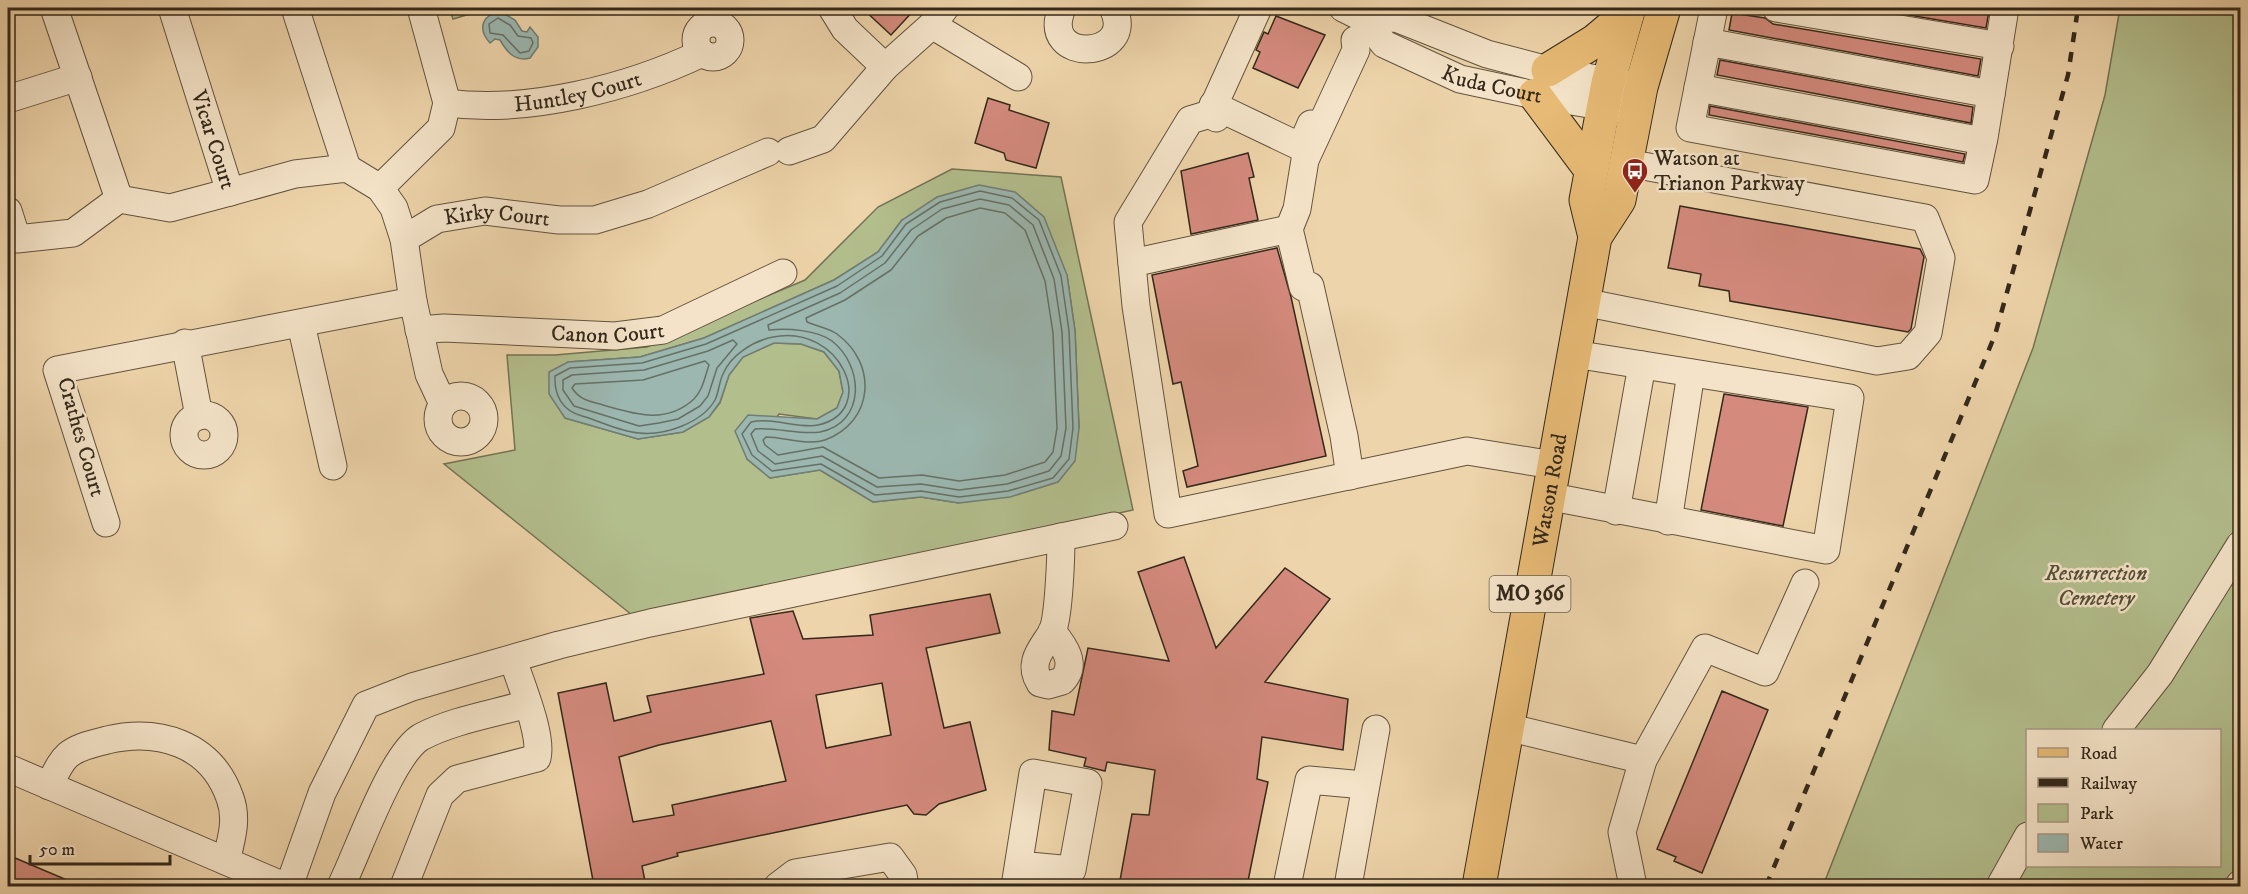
<svg xmlns="http://www.w3.org/2000/svg" width="2248" height="894" viewBox="0 0 2248 894" font-family="'IM FELL DW Pica',serif">
<style>
.green{fill:#b3be8d;stroke:#737354;stroke-width:1.5;fill-rule:evenodd}
.water{fill:#9bb7b0;stroke:#717e74;stroke-width:1.5}
.lines{fill:none;stroke-linecap:round;stroke-linejoin:round}
.shore{stroke:#677066;stroke-width:1.5}
.building{fill:#d48a7d;stroke:#33281b;stroke-width:1.5;fill-rule:evenodd}
.minor-casing{stroke:#62533f;stroke-width:29}
.major-casing{stroke:#33281b;stroke-width:35}
.minor{stroke:#f4e3c8;stroke-width:27}
.major{stroke:#e7ba75;stroke-width:33}
.rail{stroke:#33281b;stroke-width:4.5;stroke-dasharray:10 10;stroke-linecap:butt}
.labels{text-anchor:middle;dominant-baseline:central;stroke-width:5;stroke-linejoin:round;paint-order:stroke}
.shield{fill:#f4e3c8;stroke:#6d604f;stroke-width:1.5}
.shield-label{font-size:21px;font-weight:bold;fill:#33281b}
.street-label{font-size:22px;fill:#33281b;stroke:#f4e3c8}
.poi-label{font-size:22px;fill:#33281b;stroke:#f4e3c8;text-anchor:start}
.park-label{font-size:22px;font-style:italic;fill:#534e38;stroke:#f4e3c8}
</style>
<rect width="100%" height="100%" fill="#eed4aa"/>
<filter id="stains"><feTurbulence type="fractalNoise" baseFrequency=".00333" numOctaves="4"/><feColorMatrix values="0 0 0 0 .2 0 0 0 0 .09 0 0 0 0 .02 0 0 0 .5 -.17"/></filter>
<radialGradient id="worn" r=".72"><stop offset=".6" stop-color="#630" stop-opacity="0"/><stop offset="1" stop-color="#630" stop-opacity=".3"/></radialGradient>
<path class="green" d="M449,8H490L453,19Z
M2120,8H2240V886H1823L2033,348L2105,95ZM2028,730H2220V866H2028Z
M952,169L1061,177L1133,510L637,619L444,464L515,450L507,355H555L647,347L805,280L878,207ZM902,220L1067,275L1075,331L1079,428L959,503L921,497L873,502L820,470L770,478L747,459L779,414L817,419L837,408L843,392L839,371L824,352L801,344L774,343L743,357L729,375L720,403L709,417L683,432L638,439L565,418L568,362L640,357L704,338L834,280L878,252Z"/>
<path class="water" d="M503,13L515,20L522,31L527,32L530,27L538,37V47L530,58C515,62 507,52 500,40L495,39L490,43C477,29 482,12 503,13Z
M979,185L1015,192L1044,217L1067,275L1075,331L1079,428L1075,461L1058,482L1010,497L959,503L921,497L873,502L820,470L770,478L747,459L735,431L748,415L817,419L837,408L843,392L839,371L824,352L801,344L774,343L743,357L729,375L720,402L709,417L683,432L638,439L565,418L549,394V372L568,362L640,357L704,338L834,280L878,252L902,220L937,197Z"/>
<g class="lines">
<path class="shore" d="M498,18L510,25L518,36L531,38L533,43L529,51L520,53L503,35L490,33L489,24Z
M980,191L1012,198L1039,220L1061,276L1069,331L1073,428L1069,459L1053,478L1008,491L959,497L921,491L875,495L821,464L772,471L752,455L742,434L751,422C772,417 800,429 818,425C880,411 840,323 773,337C753,341 731,355 723,374C719,382 719,392 715,400C702,423 664,436 639,433C620,432 600,421 582,416C563,411 554,396 555,376L570,368L642,363L706,344L837,286L882,256L906,224L940,202Z
M980,199L1009,205L1033,225L1054,279L1062,332L1066,428L1061,456L1049,471L1007,484L959,490L921,484L877,487L822,456L775,464L758,451L751,434L755,429C775,427 801,435 820,432C866,423 864,366 832,341C817,330 788,328 769,330L768,325L840,293L885,263L911,230L942,209Z
M980,208L1005,213L1025,230L1045,281L1053,333L1057,428L1053,452L1045,462L1005,475L959,481L922,475L879,478L823,447L778,455L765,445L763,440L766,437C784,437 809,446 825,440C874,422 878,364 837,334C829,328 816,326 807,322L806,318L845,300L891,270L918,236L946,218Z
M733,340L737,344L717,368L708,396L700,406L678,419L659,423L639,426L574,406L563,390V380L572,375L644,370L708,351Z
M705,361L709,365C705,376 703,390 694,399C666,425 634,414 603,405C589,401 580,400 572,388L575,384L643,380Z"/>
</g>
<path class="building" d="M862,8H916L891,35Z
M1867,8H1968L1989,11L1986,28Z
M1732,13L1765,18L1773,24L1981,59L1978,76L1729,30Z
M1276,16L1325,35L1298,88L1253,68L1260,52L1256,50L1264,32L1268,34Z
M1720,60L1973,107L1971,123L1717,75Z
M988,98L1010,105L1009,110L1049,123L1036,168L1006,160L1004,153L975,143Z
M1710,106L1965,154L1963,162L1709,115Z
M1248,153L1254,177L1249,178L1258,220L1191,234L1181,171Z
M1680,206L1920,249L1924,257L1911,329L1908,332L1730,301L1729,291L1699,286L1701,274L1668,268Z
M1277,248L1291,297L1326,456L1187,487L1183,471L1198,466L1181,382L1173,384L1152,275Z
M1724,394L1808,407L1783,526L1701,510Z
M1184,557L1216,648L1285,568L1330,599L1265,682L1348,699L1343,750L1262,737L1257,779L1268,782L1247,886H1119L1132,814L1149,815L1155,770L1107,762L1105,771L1084,766L1086,758L1049,750L1052,711L1074,715L1088,648L1169,661L1138,572Z
M990,594L1000,633L926,648L944,728L970,722L986,790L939,804L926,815L914,814L907,805L677,853L678,856L642,866L646,886H594L558,693L606,683L614,721L651,712L647,696L764,674L750,618L793,611L803,639L873,635L870,615ZM882,683L891,735L826,748L816,695ZM771,721L786,781L672,805L674,815L633,822L619,757L659,745Z
M1722,691L1768,710L1702,873L1674,861L1676,857L1657,849Z
M8,855L81,886H8Z"/>
<g class="lines">
<g class="minor-casing">
<g id="minor">
<path d="M54,8L119,199"/>
<path id="s1" d="M172,8L230,192L295,174L347,168L380,188L394,208L404,239L413,301L429,374L443,404"/>
<path d="M295,8L347,168"/>
<path d="M832,8L845,29L885,67"/>
<path d="M1062,8C1038,66 1139,59 1113,8"/>
<path id="s2" d="M1343,8L1365,19L1384,44L1460,79L1535,95L1625,110"/>
<path d="M1714,8L1690,128L1975,180L1984,138L2005,8"/>
<path d="M1776,8L2000,46"/>
<path d="M1365,19L1396,18L1487,54L1548,70L1629,85"/>
<circle cx="713" cy="40" r="17"/>
<path d="M932,25L1018,77"/>
<path d="M1707,42L1991,94"/>
<path d="M1698,88L1983,141"/>
<path d="M8,99L78,77"/>
<path id="s3" d="M447,103C527,114 629,88 702,53"/>
<path d="M1213,105L1301,147L1311,124"/>
<path d="M1210,114L1190,120L1128,222L1136,306L1168,514L1467,451L1553,465"/>
<path d="M1216,118L1210,114L1258,8"/>
<path d="M789,151L823,139L885,67L932,25L945,8"/>
<path d="M380,188L441,128L447,103L421,8"/>
<path d="M8,211L17,239L73,233L119,199L170,208L230,192"/>
<path id="s4" d="M404,239L437,219L485,211L559,220H595L648,204L768,152"/>
<path d="M1132,263L1289,229"/>
<path d="M1583,302L1877,361L1908,356L1928,333L1941,258L1925,218L1627,163"/>
<path d="M301,324L333,466"/>
<path id="s5" d="M419,330L444,328L615,336L663,330L783,273"/>
<path d="M185,343L199,416"/>
<circle cx="461" cy="419" r="23"/>
<circle cx="204" cy="435" r="20"/>
<path d="M1350,476L1344,436L1310,286L1303,287L1289,229L1297,209L1305,160L1356,50L1355,40"/>
<path d="M1547,496L1826,550L1850,398L1574,354"/>
<path d="M1616,511L1642,365"/>
<path d="M1668,521L1691,373"/>
<path d="M106,523L57,370L413,301"/>
<path d="M1052,631C1064,646 1078,664 1062,681L1048,685L1040,683C1027,662 1042,649 1052,632C1059,618 1061,555 1061,537"/>
<path d="M1507,727L1643,760L1622,832L1633,886"/>
<path d="M2116,730L2160,674L2240,545"/>
<path d="M1643,760L1705,648L1765,672L1805,583"/>
<path d="M8,768L284,886"/>
<path d="M49,786C55,775 59,763 68,755C79,746 93,744 107,740C158,728 211,743 230,798C238,819 231,841 226,861"/>
<path d="M289,886L322,793L366,705L412,687L559,645L650,623L1114,526"/>
<path d="M341,886C358,852 391,755 421,737C453,720 493,714 527,704"/>
<path d="M404,886L440,795L457,779L537,758C543,735 520,683 513,659"/>
<path d="M778,886L795,873L890,857L903,875L905,886"/>
<path d="M1015,886L1033,773L1088,783L1072,870L1019,865"/>
<path d="M1287,886L1309,780L1364,785"/>
<path d="M1348,886L1376,729"/>
<path d="M2000,886L2028,836"/>
<path d="M2239,886L2240,884"/>
</g>
</g>
<g class="major-casing">
<g id="major">
<path d="M1548,70L1595,41L1627,14"/>
<path d="M1535,95L1591,170"/>
<path d="M1595,237L1586,200L1608,83L1629,8"/>
<path id="s6" d="M1479,886L1595,237L1619,200L1641,87L1664,8"/>
</g>
</g>
<use href="#minor" class="minor"/>
<use href="#major" class="major"/>
<path class="rail" d="M1766,886L1995,335L2068,75L2078,8"/>
</g>
<defs>
<g id="bus-pin" transform="scale(1.35)"><path d="M0 17L-7.5 6A9.5 9.5 0 1 1 7.5 6Z" fill="#8f2418" stroke="#f4e3c8"/><path d="M-5-6H5V4H4V6H2V4H-2V6H-4V4H-5ZM-3.5-4V0h7V-4ZM-3.5 1.2v1.5H-2V1.2ZM2 1.2v1.5H3.5V1.2Z" fill="#fff"/></g>
</defs>
<g fill-rule="evenodd">
<use href="#bus-pin" x="1635" y="171"/>
</g>
<g class="labels">
<rect class="shield" x="1489.5" y="576" width="81" height="36" rx="4.5"/>
<g class="shield-label">
<text x="1530" y="594">MO 366</text>
</g>
<g class="street-label">
<text stroke="none"><textPath href="#s2" startOffset="172">Kuda Court</textPath></text>
<text stroke="none"><textPath href="#s3" startOffset="132">Huntley Court</textPath></text>
<text stroke="none"><textPath href="#s1" startOffset="138">Vicar Court</textPath></text>
<text stroke="none"><textPath href="#s4" startOffset="99">Kirky Court</textPath></text>
<text stroke="none"><textPath href="#s5" startOffset="189">Canon Court</textPath></text>
<text transform="translate(81 437) rotate(74)">Crathes Court</text>
<text stroke="none"><textPath href="#s6" startOffset="402">Watson Road</textPath></text>
</g>
<g class="poi-label">
<text x="1654" y="158">Watson at<tspan x="1654" dy="25">Trianon Parkway</tspan></text>
</g>
<g class="park-label">
<text x="2096" y="573">Resurrection<tspan x="2096" dy="25">Cemetery</tspan></text>
</g>
</g>
<rect width="2248" height="894" fill="none" stroke="#eed4aa" stroke-width="30"/>
<rect x="9" y="9" width="2230" height="876" fill="none" stroke="#33281b" stroke-width="3"/>
<rect x="15" y="15" width="2218" height="864" fill="none" stroke="#33281b" stroke-width="1.5"/>
<rect x="2026" y="729" width="195" height="138" fill="#f4e3c8" stroke="#a79883" stroke-width="1.5"/>
<rect x="2038" y="748" width="30" height="9" fill="#e7ba75" stroke="#a79883" stroke-width="1.5"/>
<text x="2080" y="759" font-size="18" fill="#33281b">Road</text>
<rect x="2038" y="778" width="30" height="9" fill="#33281b" stroke="#a79883" stroke-width="1.5"/>
<text x="2080" y="789" font-size="18" fill="#33281b">Railway</text>
<rect x="2038" y="804" width="30" height="18" fill="#b3be8d" stroke="#a79883" stroke-width="1.5"/>
<text x="2080" y="819" font-size="18" fill="#33281b">Park</text>
<rect x="2038" y="834" width="30" height="18" fill="#9bb7b0" stroke="#a79883" stroke-width="1.5"/>
<text x="2080" y="849" font-size="18" fill="#33281b">Water</text>
<path d="M30 855v9h140v-9" fill="none" stroke="#33281b" stroke-width="3"/>
<text x="39" y="855" font-size="18" fill="#33281b" stroke="#f4e3c8" stroke-width="4.5" paint-order="stroke">50 m</text>
<rect width="100%" height="100%" filter="url(#stains)"/>
<rect width="100%" height="100%" fill="url(#worn)"/>
</svg>
